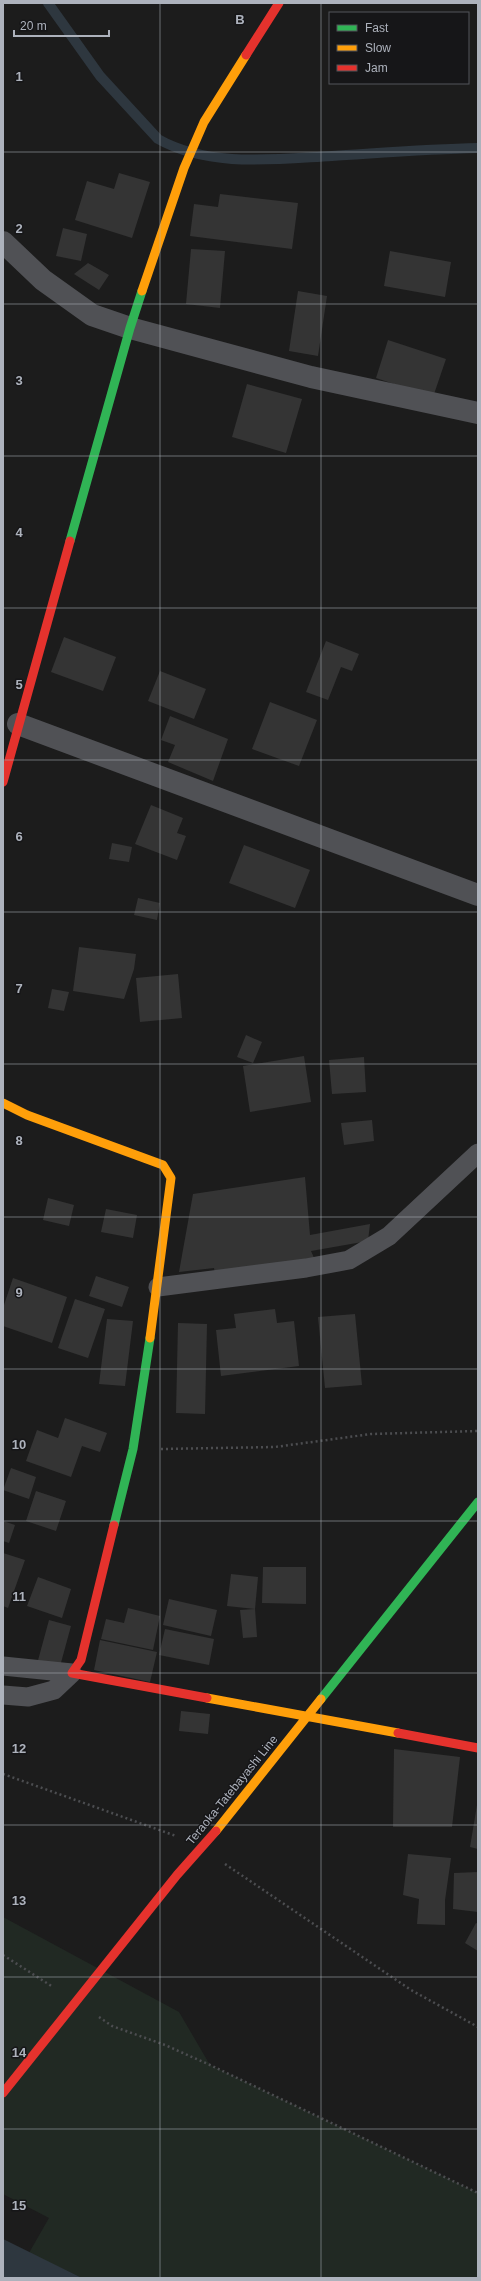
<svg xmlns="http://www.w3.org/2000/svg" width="481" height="2281" viewBox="0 0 481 2281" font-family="Helvetica,sans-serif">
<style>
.green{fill:#212923}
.water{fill:#2e373f}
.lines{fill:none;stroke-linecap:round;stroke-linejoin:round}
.stream{stroke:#2e373f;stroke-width:10}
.building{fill:#343434}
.path{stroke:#4c4d50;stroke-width:2.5;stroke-dasharray:2 3;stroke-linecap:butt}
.lane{stroke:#505155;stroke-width:19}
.street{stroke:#505155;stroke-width:22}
.fast{stroke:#30b455;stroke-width:9}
.slow{stroke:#ff9f0a;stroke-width:9}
.jam{stroke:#e5322d;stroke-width:9}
.grid{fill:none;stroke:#adb2bc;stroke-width:1;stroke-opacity:0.55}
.labels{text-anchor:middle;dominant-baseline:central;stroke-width:3;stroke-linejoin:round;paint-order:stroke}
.street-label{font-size:12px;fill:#adb2bc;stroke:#161618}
.grid-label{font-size:13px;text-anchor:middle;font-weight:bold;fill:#adb2bc;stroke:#161618;stroke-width:3;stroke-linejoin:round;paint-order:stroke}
</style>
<rect width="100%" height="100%" fill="#1c1c1c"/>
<path class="green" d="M3,1917L179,2012L210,2065L478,2193V2278H82L29,2253L49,2218L3,2194Z"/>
<path class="water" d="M3,2239L82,2278H3Z"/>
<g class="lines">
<path class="stream" d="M48,3L100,76L158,139C209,168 276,159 332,156C380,153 429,149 478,148"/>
</g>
<path class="building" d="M119,173L150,182L132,238L75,220L87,181L114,189Z
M220,194L298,203L292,249L190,236L194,204L218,207Z
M63,228L87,234L81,261L56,256Z
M191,249L225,251L220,308L186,304Z
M390,251L451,262L445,297L384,286Z
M88,263L109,275L99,290L74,274Z
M298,291L327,296L318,356L289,351Z
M388,340L446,359L433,397L376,378Z
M247,384L302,399L286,453L232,437Z
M64,637L116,657L103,691L51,672Z
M326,641L359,654L352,671L341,667L328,700L306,692Z
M160,671L206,689L194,719L148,701Z
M270,702L317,720L299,766L252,749Z
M170,716L228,739L213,781L168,762L175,745L161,740Z
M151,805L183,818L177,833L186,836L177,860L135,844Z
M112,843L132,847L129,862L109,859Z
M244,845L310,870L295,908L229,883Z
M138,898L160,903L157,920L134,915Z
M79,947L136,954L134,969L124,999L73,991Z
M178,974L182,1018L140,1022L136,978Z
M52,989L69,992L64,1011L48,1008Z
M246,1035L262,1042L253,1063L237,1057Z
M304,1056L311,1102L250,1112L243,1066Z
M364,1057L366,1092L332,1094L329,1060Z
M372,1120L374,1141L344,1145L341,1123Z
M305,1177L310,1235L370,1224L368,1241L311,1251L315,1260L215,1274L214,1268L179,1272L193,1194Z
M48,1198L74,1205L69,1226L43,1220Z
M106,1209L137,1215L133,1238L101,1232Z
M96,1276L129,1287L122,1307L89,1296Z
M13,1278L67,1297L52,1343L3,1326V1308Z
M75,1299L105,1309L88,1358L58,1348Z
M275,1309L277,1323L294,1321L299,1366L221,1376L216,1330L236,1328L234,1314Z
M355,1314L362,1385L325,1388L318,1317Z
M107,1319L133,1321L125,1386L99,1384Z
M178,1323L207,1324L205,1414L176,1413Z
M65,1418L107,1433L100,1452L82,1446L71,1477L26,1461L37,1430L58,1438Z
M11,1468L36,1477L29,1499L3,1490Z
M36,1491L66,1501L56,1531L26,1521Z
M3,1521L15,1525L9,1543L3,1541Z
M3,1553L25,1560L8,1608L3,1606Z
M263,1567H306V1604L262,1603Z
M231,1574L258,1577L255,1609L257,1637L243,1638L240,1610L255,1609L227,1606Z
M38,1577L71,1589L62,1618L27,1606Z
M169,1599L217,1610L211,1636L163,1625Z
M128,1608L160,1616L153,1650L101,1639L106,1619L124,1623Z
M49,1620L71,1626L59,1670L37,1664Z
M165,1629L214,1639L209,1665L159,1655Z
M100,1640L157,1652L150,1682L94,1670Z
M181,1711L210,1714L208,1734L179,1731Z
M394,1749L460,1757L452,1827H393Z
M477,1805H478V1849L470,1847Z
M408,1854L451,1858L445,1900V1925L417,1924L419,1899L403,1895Z
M478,1872V1912L453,1909L454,1873Z
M476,1923L478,1924V1951L465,1943Z"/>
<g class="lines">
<path class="path" d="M161,1449L275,1447L371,1434L478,1431
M3,1774L176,1836
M225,1864L411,1990L478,2027
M3,1955L53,1987
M99,2017L112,2026L165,2045L210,2065L478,2193"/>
<path class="lane" d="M158,1287L306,1268L349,1260L389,1236L478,1153
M3,1666L72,1673
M3,1695L28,1697L54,1690L72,1673"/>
<path class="street" d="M3,242L43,280L92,315L130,328L311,377L478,413
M18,724L478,895"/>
<path class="fast" d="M70,541L130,328L142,291
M114,1525L133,1449L150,1338
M321,1699L478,1502"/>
<path class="slow" d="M142,291L184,168L204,122L246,55
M3,1103L27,1115L163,1165L171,1178L150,1338
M207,1698L398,1733
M216,1831L321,1699"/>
<path class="jam" d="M246,55L279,3
M3,782L70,541
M114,1525L81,1660L72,1673L207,1698
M398,1733L478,1748
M3,2093L177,1875L216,1831"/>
</g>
<path class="grid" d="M160,3V2278M321,3V2278M3,152H478M3,304H478M3,456H478M3,608H478M3,760H478M3,912H478M3,1064H478M3,1217H478M3,1369H478M3,1521H478M3,1673H478M3,1825H478M3,1977H478M3,2129H478"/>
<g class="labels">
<g class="street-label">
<text transform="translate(232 1790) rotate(-51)">Teraoka-Tatebayashi Line</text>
</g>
</g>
<g class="grid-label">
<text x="240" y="24">B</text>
<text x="19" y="81">1</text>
<text x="19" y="233">2</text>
<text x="19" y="385">3</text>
<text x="19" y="537">4</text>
<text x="19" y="689">5</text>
<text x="19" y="841">6</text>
<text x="19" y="993">7</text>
<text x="19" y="1145">8</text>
<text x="19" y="1297">9</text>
<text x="19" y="1449">10</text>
<text x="19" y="1601">11</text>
<text x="19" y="1753">12</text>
<text x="19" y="1905">13</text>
<text x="19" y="2057">14</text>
<text x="19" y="2210">15</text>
</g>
<rect width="481" height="2281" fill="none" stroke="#adb2bc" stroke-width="8"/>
<rect x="329" y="12" width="140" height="72" fill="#161618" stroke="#52545a"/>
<rect x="337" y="25" width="20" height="6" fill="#30b455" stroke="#52545a"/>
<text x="365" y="32" font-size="12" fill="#adb2bc">Fast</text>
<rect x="337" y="45" width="20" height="6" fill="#ff9f0a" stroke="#52545a"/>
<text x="365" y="52" font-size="12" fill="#adb2bc">Slow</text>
<rect x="337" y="65" width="20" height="6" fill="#e5322d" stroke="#52545a"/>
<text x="365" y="72" font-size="12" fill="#adb2bc">Jam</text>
<path d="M14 30v6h95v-6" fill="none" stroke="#adb2bc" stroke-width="2"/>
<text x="20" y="30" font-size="12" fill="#adb2bc" stroke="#161618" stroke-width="3" paint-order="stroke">20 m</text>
</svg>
